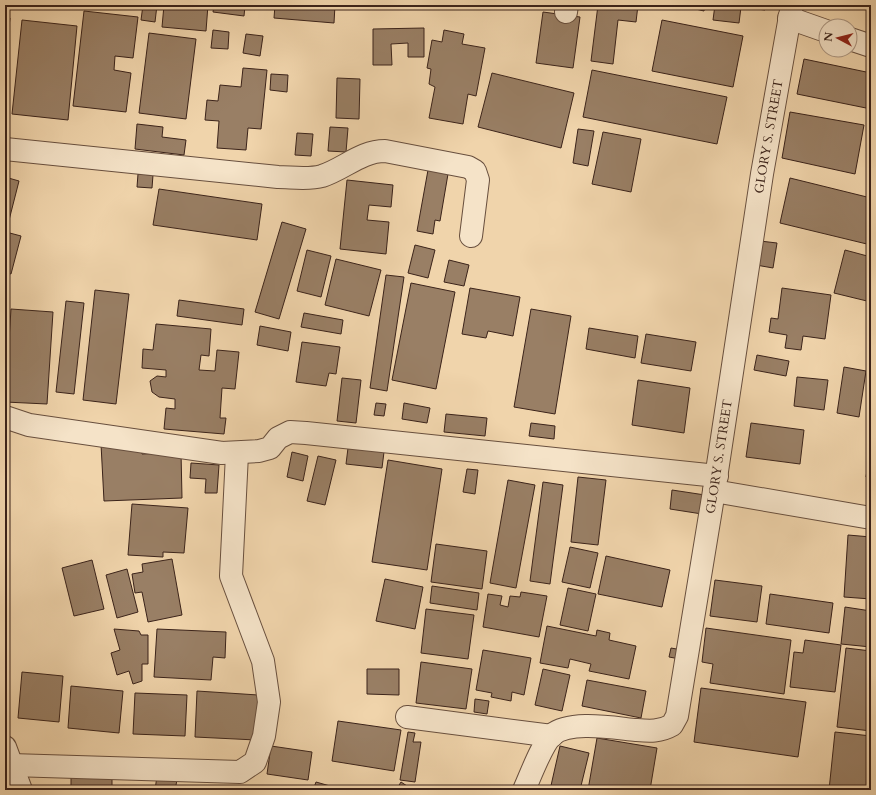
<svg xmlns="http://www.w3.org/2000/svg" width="876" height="795" viewBox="0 0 876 795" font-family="Cardo,serif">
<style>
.building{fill:#997f65;stroke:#3b231a}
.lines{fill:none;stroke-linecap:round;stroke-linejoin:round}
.minor-casing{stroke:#684f3e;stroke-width:24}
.minor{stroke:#f5e3c8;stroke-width:22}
.labels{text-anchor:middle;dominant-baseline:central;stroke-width:3;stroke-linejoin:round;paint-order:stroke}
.street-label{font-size:13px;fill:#3b231a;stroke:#f5e3c8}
</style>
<rect width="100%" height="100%" fill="#f0d4ab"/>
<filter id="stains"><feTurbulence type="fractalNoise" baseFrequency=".005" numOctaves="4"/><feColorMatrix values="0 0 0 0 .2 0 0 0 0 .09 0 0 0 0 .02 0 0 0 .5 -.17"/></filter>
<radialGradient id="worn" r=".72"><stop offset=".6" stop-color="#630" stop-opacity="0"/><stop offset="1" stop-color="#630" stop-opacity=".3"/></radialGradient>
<path class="building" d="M143,5H157L155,22L141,20Z
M164,5H208L206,31L162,27Z
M214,5H250V7L245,6L244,16L213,12Z
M275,5H335L334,23L274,18Z
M598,5H638L636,22L618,20L613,64L591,61Z
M679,5H705L704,11Z
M715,5H765V10L741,7L739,23L713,20Z
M84,11L138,17L133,58L115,56L114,70L131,73L126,112L73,106Z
M543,12L580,17L573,68L536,63Z
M5,18H10L5,62Z
M22,20L77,26L68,120L12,114Z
M662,20L743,36L733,87L652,71Z
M424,28V57H408V43L391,44L392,65H373V29Z
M213,30L229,32L228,49L211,48Z
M444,30L464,34L462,44L485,48L476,96L468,94L463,124L429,118L435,87L429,84L431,69L427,68L432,40L442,42Z
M149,33L196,39L186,119L139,113Z
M246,34L263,36L260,56L243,53Z
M804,59L871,73V109L797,94Z
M243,68L267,70L261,129L248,128L246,150L217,148L219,121L205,120L207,100L218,101L220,85L241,87Z
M592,70L727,97L717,144L583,117Z
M492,73L574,93L561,148L478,127Z
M271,74L288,75L287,92L270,90Z
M337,78L360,79L359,119L336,118Z
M790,112L864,125L855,174L782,158Z
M137,124L163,127L162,137L186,140L184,155L135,149Z
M330,127L348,128L346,152L328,151Z
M578,129L594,131L588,166L573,163Z
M603,132L641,139L631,192L592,184Z
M297,133L313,134L311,156L295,155Z
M871,149V174L867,173Z
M428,170L448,174L440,221L435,220L433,234L417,231Z
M138,174L153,175L152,188L137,187Z
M5,177L19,181L6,232L21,236L11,274L5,272Z
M790,178L871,198V245L780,223Z
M347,180L393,185L391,207L369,205L367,220L389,222L386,254L340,249Z
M159,189L262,204L257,240L153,225Z
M282,222L306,229L279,319L255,312Z
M760,241L777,243L773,268L756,265Z
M415,245L435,250L428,278L408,273Z
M307,250L331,256L321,297L297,291Z
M845,250L871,257V302L834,293Z
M336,259L381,270L369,316L325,305Z
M449,260L469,265L464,286L444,282Z
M386,275L404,277L387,391L370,388Z
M411,283L455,292L436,389L392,380Z
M470,288L520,297L513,336L488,331L486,338L462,334Z
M782,288L831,295L825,339L803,336L801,350L785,348L787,335L769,332L771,318L778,319Z
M95,290L129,294L116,404L83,400Z
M179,300L244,309L242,325L177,316Z
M66,301L84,303L74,394L56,392Z
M11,309L53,312L47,404L5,402Z
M531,309L571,316L555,414L514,407Z
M304,313L343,320L341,334L301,327Z
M156,324L211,329L209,356L201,355L199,370L215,371L217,350L239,352L235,389L222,388L220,418H226L224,434L164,429L166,408L175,409V399L159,397L152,392L150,381L157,376L166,377V370L142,368L143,349L153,350Z
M260,326L291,332L288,351L257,345Z
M589,328L638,336L635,358L586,349Z
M646,334L696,342L691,371L641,363Z
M302,342L340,347L336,374L329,373L326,386L296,382Z
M757,355L789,361L786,376L754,370Z
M844,367L866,371L859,417L837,413Z
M797,377L828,380L824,410L794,406Z
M342,378L361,380L356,423L337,421Z
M638,380L690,388L684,433L632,425Z
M376,403L386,404L384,416L374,415Z
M404,403L430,408L427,423L402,419Z
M446,414L487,418L485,436L444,432Z
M531,423L555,426L554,439L529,436Z
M751,423L804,430L800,464L746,457Z
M141,442L142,454L181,452L182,498L104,501L101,444Z
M871,443V477H866Z
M348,448L384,452L382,468L346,464Z
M292,452L308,456L303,481L287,477Z
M318,456L336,460L325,505L307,501Z
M388,460L442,469L427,570L372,562Z
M191,463L219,465L217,493H205L206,479L190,478Z
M467,469L478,470L475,494L463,492Z
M578,477L606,480L598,545L571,542Z
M508,480L535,485L516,588L490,583Z
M543,482L563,485L550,584L530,581Z
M672,490L705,495L702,514L670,509Z
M132,504L188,508L184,553L163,552V557L128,555Z
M848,535L871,537V599L844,597Z
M436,544L487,551L482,589L431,582Z
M570,547L598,553L590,588L562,582Z
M606,556L670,570L662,607L598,594Z
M172,559L182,615L148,622L142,592L135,593L132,574L143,572L142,564Z
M92,560L104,609L74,616L62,568Z
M127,569L138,612L117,618L106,575Z
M385,579L423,587L415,629L376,621Z
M715,580L762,586L757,622L710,616Z
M432,586L479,593L477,610L430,603Z
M568,588L596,594L588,631L560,625Z
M521,592L547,596L539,637L483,627L488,594L502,596L500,605L508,607L510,596L520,597Z
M770,594L833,603L829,633L766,624Z
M845,607L871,611V647L841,644Z
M426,609L474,615L468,659L421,653Z
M547,626L596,636L597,630L610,633L609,640L636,646L629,679L589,671L591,664L570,659L568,668L540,663Z
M706,628L791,640L784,694L710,683L713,664L702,662Z
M114,629L139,631L141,635H148V664H142V681L133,684L129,671L117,675L111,653L120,650Z
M157,629L226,632L225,658L213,657L211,680L154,677Z
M805,640L841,645L835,692L790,687L794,652L803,653Z
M671,648L682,650L680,659L669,657Z
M846,648L871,651V731L837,727Z
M483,650L531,658L524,695L512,692L511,701L491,697L492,693L476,690Z
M421,662L472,669L466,709L416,703Z
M367,669H399V695L367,694Z
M543,669L570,675L562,711L535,705Z
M22,672L63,676L59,722L18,718Z
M587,680L646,691L641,718L582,706Z
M71,686L123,691L119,733L68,728Z
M701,688L806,702L798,757L694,742Z
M197,691L258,695L256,740L195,737Z
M135,693L187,695L185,736L133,734Z
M475,699L489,701L487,714L474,712Z
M338,721L401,730L394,771L332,761Z
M408,732L415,733L413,742H421L415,782L400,780Z
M835,732L871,736V790H829Z
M597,738L657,748L650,790H588Z
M271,746L312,752L308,780L267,774Z
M560,746L589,753L580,790H550Z
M71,773L112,774V790H71Z
M157,776L177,780L175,790H155Z
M316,782L330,786L329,790H313Z
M401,782L413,790H396Z"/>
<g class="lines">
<g class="minor-casing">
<g id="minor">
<path d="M566,12L567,5"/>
<path d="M789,18L826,31"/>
<path d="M850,39L871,46"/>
<path d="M5,149L278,177C291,177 308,180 322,176C344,169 361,151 385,151L468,167L475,171L478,180L471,236"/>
<path d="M5,417L29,425L222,453L259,451L270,448L278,438L290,432L306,433L717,476"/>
<path d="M714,491L871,518"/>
<path d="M407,717L552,736"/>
<path d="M5,747L21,790"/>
<path d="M11,765L240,772L255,762L264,736L269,702L263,661L231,576L237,454"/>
<path id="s1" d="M524,790C530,777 542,744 552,735C570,720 614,728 636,730C649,731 660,732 672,725L677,716L714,491L762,174L792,5"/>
</g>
</g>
<use href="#minor" class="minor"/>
</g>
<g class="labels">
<g class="street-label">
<text stroke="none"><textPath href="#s1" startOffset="782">GLORY S. STREET</textPath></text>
<text stroke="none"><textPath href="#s1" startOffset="458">GLORY S. STREET</textPath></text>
</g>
</g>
<rect width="876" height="795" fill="none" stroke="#f0d4ab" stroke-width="20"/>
<rect x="6" y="6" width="864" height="783" fill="none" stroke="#3b231a" stroke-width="2"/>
<rect x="10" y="10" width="856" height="775" fill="none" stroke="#3b231a"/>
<g transform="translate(838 38) rotate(277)"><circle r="19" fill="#f5e3c8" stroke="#ab9682"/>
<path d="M0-3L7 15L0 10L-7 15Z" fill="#8f2418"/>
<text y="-6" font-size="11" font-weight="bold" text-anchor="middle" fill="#3b231a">N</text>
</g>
<rect width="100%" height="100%" filter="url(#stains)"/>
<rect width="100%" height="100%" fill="url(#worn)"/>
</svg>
